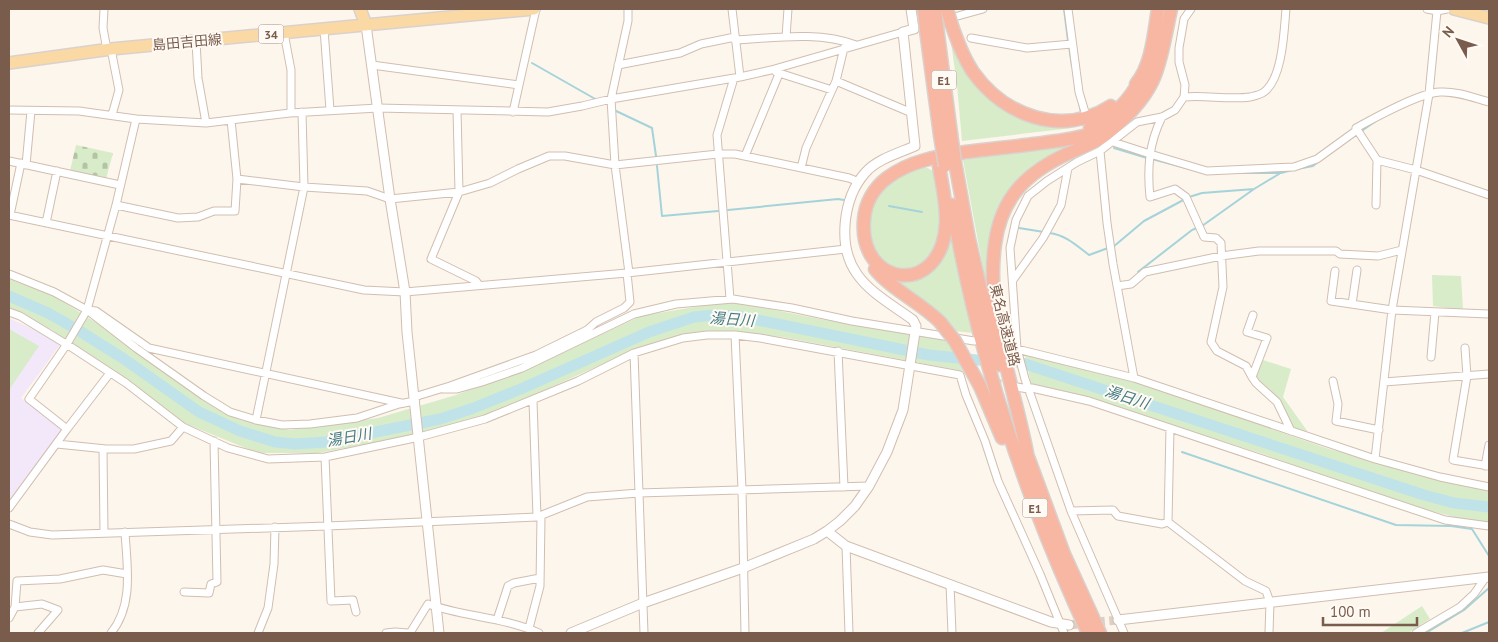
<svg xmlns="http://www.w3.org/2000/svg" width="1498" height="642" viewBox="0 0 1498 642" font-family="'PT Sans','Noto Sans JP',sans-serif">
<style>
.education{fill:#f3e8fa}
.green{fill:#d8ecc9}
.cemetery{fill:url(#cemetery-stones)}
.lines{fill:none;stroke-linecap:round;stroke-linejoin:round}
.stream{stroke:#a5d3da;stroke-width:2}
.river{stroke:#bfe3e8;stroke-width:11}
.minor-tunnel{stroke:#dcd0c4;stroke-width:7;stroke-dasharray:7 3.5;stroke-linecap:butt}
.tertiary-tunnel{stroke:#dcd0c4;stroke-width:9;stroke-dasharray:9 4.5;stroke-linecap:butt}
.minor-casing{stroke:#d1beb0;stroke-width:9}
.tertiary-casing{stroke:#d1beb0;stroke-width:11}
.primary-casing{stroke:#dad1cd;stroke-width:14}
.motorway-casing{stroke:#dad1cd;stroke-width:15}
.minor{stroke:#fff;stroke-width:7}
.tertiary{stroke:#fff;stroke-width:9}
.primary{stroke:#fbd9a5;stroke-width:11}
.motorway{stroke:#f7b7a3;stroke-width:12}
.motorway-bridge-casing{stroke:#dad1cd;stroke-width:15;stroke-linecap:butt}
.motorway-bridge{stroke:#f7b7a3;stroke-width:12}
.labels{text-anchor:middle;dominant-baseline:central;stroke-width:4;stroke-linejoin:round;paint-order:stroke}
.shield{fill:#fffaf3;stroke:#a28b7f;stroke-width:1}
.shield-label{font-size:12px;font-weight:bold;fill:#7a5c4d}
.street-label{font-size:14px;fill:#7a5c4d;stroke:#fffaf3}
.water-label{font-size:15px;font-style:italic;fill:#437c86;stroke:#fffaf3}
</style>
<defs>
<pattern id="cemetery-stones" width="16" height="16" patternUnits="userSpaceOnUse" patternTransform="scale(1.25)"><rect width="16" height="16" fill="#d8ecc9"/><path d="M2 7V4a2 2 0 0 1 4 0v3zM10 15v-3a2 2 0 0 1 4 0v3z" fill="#b4c2a5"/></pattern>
</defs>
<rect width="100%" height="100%" fill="#fdf6ec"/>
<path class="education" d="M9,318L44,334L60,345L21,398L61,429V432L9,502Z"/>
<path class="green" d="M950,35L970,76L1054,126L1072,128L962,141L957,85Z
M1074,142L1075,147L1034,169L993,232L987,290L963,160Z
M922,165L933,171C939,201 951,246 919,265C915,268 909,269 905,271L885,264L873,249L869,219L874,198L897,174Z
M952,230L973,333L954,331L890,277L901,279L946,251Z
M1432,275L1461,276L1463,310L1433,306Z
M9,279L54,296L130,344L240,420L290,430L378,418L456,395L545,361L641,316L730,301L820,319L948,341L963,371L782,337L704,332L640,347L490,415L409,436L318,453H258L184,423L52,330L9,309Z
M9,329L39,346L9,390Z
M1042,355L1134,381L1329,449L1433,475L1489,484V526L1397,502L1263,454L1150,418L1032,388L1025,356Z
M1263,360L1291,369L1283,397L1308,432L1292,427L1284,408L1255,378Z
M1422,606L1430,619L1408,633H1381Z"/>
<path class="cemetery" d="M76,145L113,153L106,179L70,171Z"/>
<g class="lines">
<path class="stream" d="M1064,9L1068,41
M1069,46L1072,66
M532,63L597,100
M1079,102L1081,113
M614,110L652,128L656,156
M1363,130L1376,121
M1114,148L1147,158
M1152,159L1205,173
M657,166L662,216L718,211
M1297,169L1313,166L1318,162
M1232,173H1281L1292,170
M889,206L922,212
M728,210L838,199L844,200
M1202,226L1254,189L1279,174
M1019,228L1044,232
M1049,233C1066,235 1076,245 1089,255L1108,248
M1113,247L1144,221L1189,197L1202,193L1254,189
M1138,272L1192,230L1197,228
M1182,452L1396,525L1451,526L1472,529L1489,556
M1426,633L1464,610L1489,588
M1462,633L1489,622"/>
<path class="river" d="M9,296L48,313L78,330L124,359L199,412L240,431L256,436L275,442L295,444L326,442L440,419L471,409L523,388L649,332L694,317L715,315L738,316L929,355L977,360L1019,362L1424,495L1454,503L1489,507"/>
<path class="minor-tunnel" d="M984,380L1011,385"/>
<path class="tertiary-tunnel" d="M1069,625L1118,620"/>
<g class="minor-casing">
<path id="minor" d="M104,9L103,28L107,50
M628,9V21L611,99L615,165L629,273
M732,9L740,77
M1068,9L1079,92L1085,112
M1427,9L1437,11L1447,9
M947,19L983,9
M324,29L330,110
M284,33L291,70V113
M786,37L788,9
M971,38L1027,48L1072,44
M735,40C775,38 818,31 856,45
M196,41L198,78L206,123
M111,49L119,90L112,115
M372,65L519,85
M618,65L680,53L701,44L735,37
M776,72L832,90
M836,81L912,113
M1184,97C1206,95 1228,100 1250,97C1254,96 1260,95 1264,92C1283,78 1284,30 1286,9
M1489,102C1474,98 1457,91 1440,92C1419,93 1376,117 1356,128L1377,160L1416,170L1489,195
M9,110L79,111L136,119L206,123L290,113L378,108L548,112L582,106L611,99L740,77L771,70L903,32
M457,110L459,192L431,259L476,281L479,285
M513,112L536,9
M1162,117C1149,143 1147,168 1150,197L1175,189L1186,197L1204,237L1216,238L1221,243L1223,287L1211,342L1217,351L1246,366L1252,377
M231,120L237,179
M1113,142L1150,154L1207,171L1294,167L1317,159L1357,130
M1100,151L1107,223L1113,264L1134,378
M745,156L779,74
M9,161L120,185
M26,165L31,111
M801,168L806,148L836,81L844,48
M116,205L178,218L198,217L214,211H235L237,179L304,187L367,191L390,199L459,192L490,183L518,169L549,156H565L615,165L718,154H735L849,178L859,182
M1376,205L1377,160
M9,215L364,290L405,292L627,273L846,249
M10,215L21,163
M46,223L57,171
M1335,271L1331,301L1392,310L1489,314
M9,274L54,292L87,310L136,348L204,396L230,412L256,420L282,425L310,424L357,418L399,404L415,401
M1013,280L1043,238L1061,205L1068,168
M1117,286L1131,284L1145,272L1221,256L1259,251H1336L1340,254L1378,256L1402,250
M730,299L717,135L734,78
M1352,304L1357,270
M87,310L96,311L149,348L401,403
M9,312L20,316L71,347L126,383L183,427L228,448L268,459L325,457L419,437L485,419L578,381L634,353L683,338L707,335H735L760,338L960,375L966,395L985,441L998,481L1040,574L1064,633
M1253,315L1247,332L1267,338L1252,377L1256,383L1277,402L1291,431
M735,335L742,489L745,633
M1006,347L1017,349L1010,248L1016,220L1028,196L1047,181L1077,162L1100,151L1137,122L1162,117L1175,110L1184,97L1185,85L1179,62V48L1184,19L1191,9
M1465,348L1467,376L1453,460L1489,466
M838,351L844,487
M634,353L644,633
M1431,357L1435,312
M1333,381L1338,404L1336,421L1379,430
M1384,382L1489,374
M1017,387L1028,389L1032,388L1089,401L1445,520L1489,526
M443,389H457L482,382L522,368L634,314L676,304L733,299L792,308L852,321L974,341
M414,397L450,386L536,355L587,330L596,322L624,308L630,302L627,273
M533,401L537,517
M256,420L304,187L302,112
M67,429L110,373
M57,444L106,449H134L171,441L183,427
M103,449L104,533
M325,457L331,601L353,600L356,612
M1375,459L1392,310L1429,94L1437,11
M1485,466L1489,445
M9,508L67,429L29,399L67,344L87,310L116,205L136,119
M1071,511L1113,510L1118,516L1162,524L1168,522L1245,581L1266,591L1270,602L1269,633
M1168,522L1170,428
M9,524L30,532L52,535L327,526L537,517L587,497L639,493L869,486
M846,546L849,633
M950,584L952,633
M184,592L209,593L211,584L217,582L214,441
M15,607L42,604L58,610L38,633
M9,618L15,607L17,581L60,579L103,570L127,574
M497,620L508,586L514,583L540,578
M529,628L540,586L541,516
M111,633C134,605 127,566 125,532
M258,633L268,608L274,564L275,527
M386,633L395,632L408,633
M410,633L428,604C464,617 504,617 539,633
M1124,633L1071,511L1025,379L1017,349L1134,378L1375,459L1440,477L1489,487
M1416,633L1460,607L1474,594L1486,577"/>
</g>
<g class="tertiary-casing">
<path id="tertiary" d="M366,25L390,199L405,292L407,332L439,633
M827,531L846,546L1051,622L1069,625
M1118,620L1489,577
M571,633L643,603L743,568L814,539L827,531L840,521L855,506L869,486L887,452L903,410L916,326L913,320C894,306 870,293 857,274C837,246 843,198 865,173C877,159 899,153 915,146L903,32L914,29L911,9"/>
</g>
<g class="primary-casing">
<path id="primary" d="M360,9L366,25
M1454,9L1489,18
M9,63L111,49L534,9"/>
</g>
<g class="motorway-casing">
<path id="motorway" d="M951,23C957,40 963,57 973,72C1005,117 1063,137 1111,106
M937,27L951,134
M926,30L940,135
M1136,84C1152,65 1154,33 1158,9
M1090,128C1112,119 1130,100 1141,78
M955,162L969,239L994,348L999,365
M939,166C942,185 947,204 946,223C942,299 858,287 864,220C865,203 874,188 887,178C909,161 939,156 966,152C989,149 1011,147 1034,144C1058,141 1081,139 1104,129
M952,205C977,353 1025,497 1088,633
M875,269C892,290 920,302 940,322
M980,386L1002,438
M1024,446L1064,554L1100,633
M1027,453C1014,385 985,314 995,244C1001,198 1026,173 1067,154C1081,148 1098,142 1110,131C1127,117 1147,96 1155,75C1163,54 1166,31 1171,9"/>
</g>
<use href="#minor" class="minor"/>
<use href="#tertiary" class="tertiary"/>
<use href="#primary" class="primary"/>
<use href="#motorway" class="motorway"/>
<g class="motorway-bridge-casing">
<path id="motorway-bridge" d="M924,9L926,30
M935,9L937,27
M947,9L951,23
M951,134L955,162
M940,135L945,166
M940,322L955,341L980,386"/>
</g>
<use href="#motorway-bridge" class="motorway-bridge"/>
</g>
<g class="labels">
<g class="shield">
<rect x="258.5" y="24.5" width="25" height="19" rx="4"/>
<rect x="931.5" y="70.5" width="25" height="19" rx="4"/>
<rect x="1022.5" y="498.5" width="25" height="19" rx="4"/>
</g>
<g class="shield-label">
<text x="271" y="34">34</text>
<text x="944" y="80">E1</text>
<text x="1035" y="508">E1</text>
</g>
<g class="street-label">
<text transform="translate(187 42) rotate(-5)">島田吉田線</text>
<text transform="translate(1005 325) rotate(76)">東名高速道路</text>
</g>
<g class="water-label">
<text transform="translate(732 319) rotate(4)">湯日川</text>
<text transform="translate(1127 397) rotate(18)">湯日川</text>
<text transform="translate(349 437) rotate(-10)">湯日川</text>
</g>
</g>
<rect width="1498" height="642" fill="none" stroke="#7a5c4d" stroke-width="20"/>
<g transform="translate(1458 40) rotate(310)" stroke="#fffaf3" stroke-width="4" paint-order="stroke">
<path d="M0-4L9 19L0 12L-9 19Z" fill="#7a5c4d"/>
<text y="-8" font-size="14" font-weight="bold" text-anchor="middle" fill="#7a5c4d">N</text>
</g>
<path d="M1323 617v8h94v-8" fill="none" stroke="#7a5c4d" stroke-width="2.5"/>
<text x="1330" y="617" font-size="15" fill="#7a5c4d" stroke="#fffaf3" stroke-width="4" paint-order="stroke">100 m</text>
</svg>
